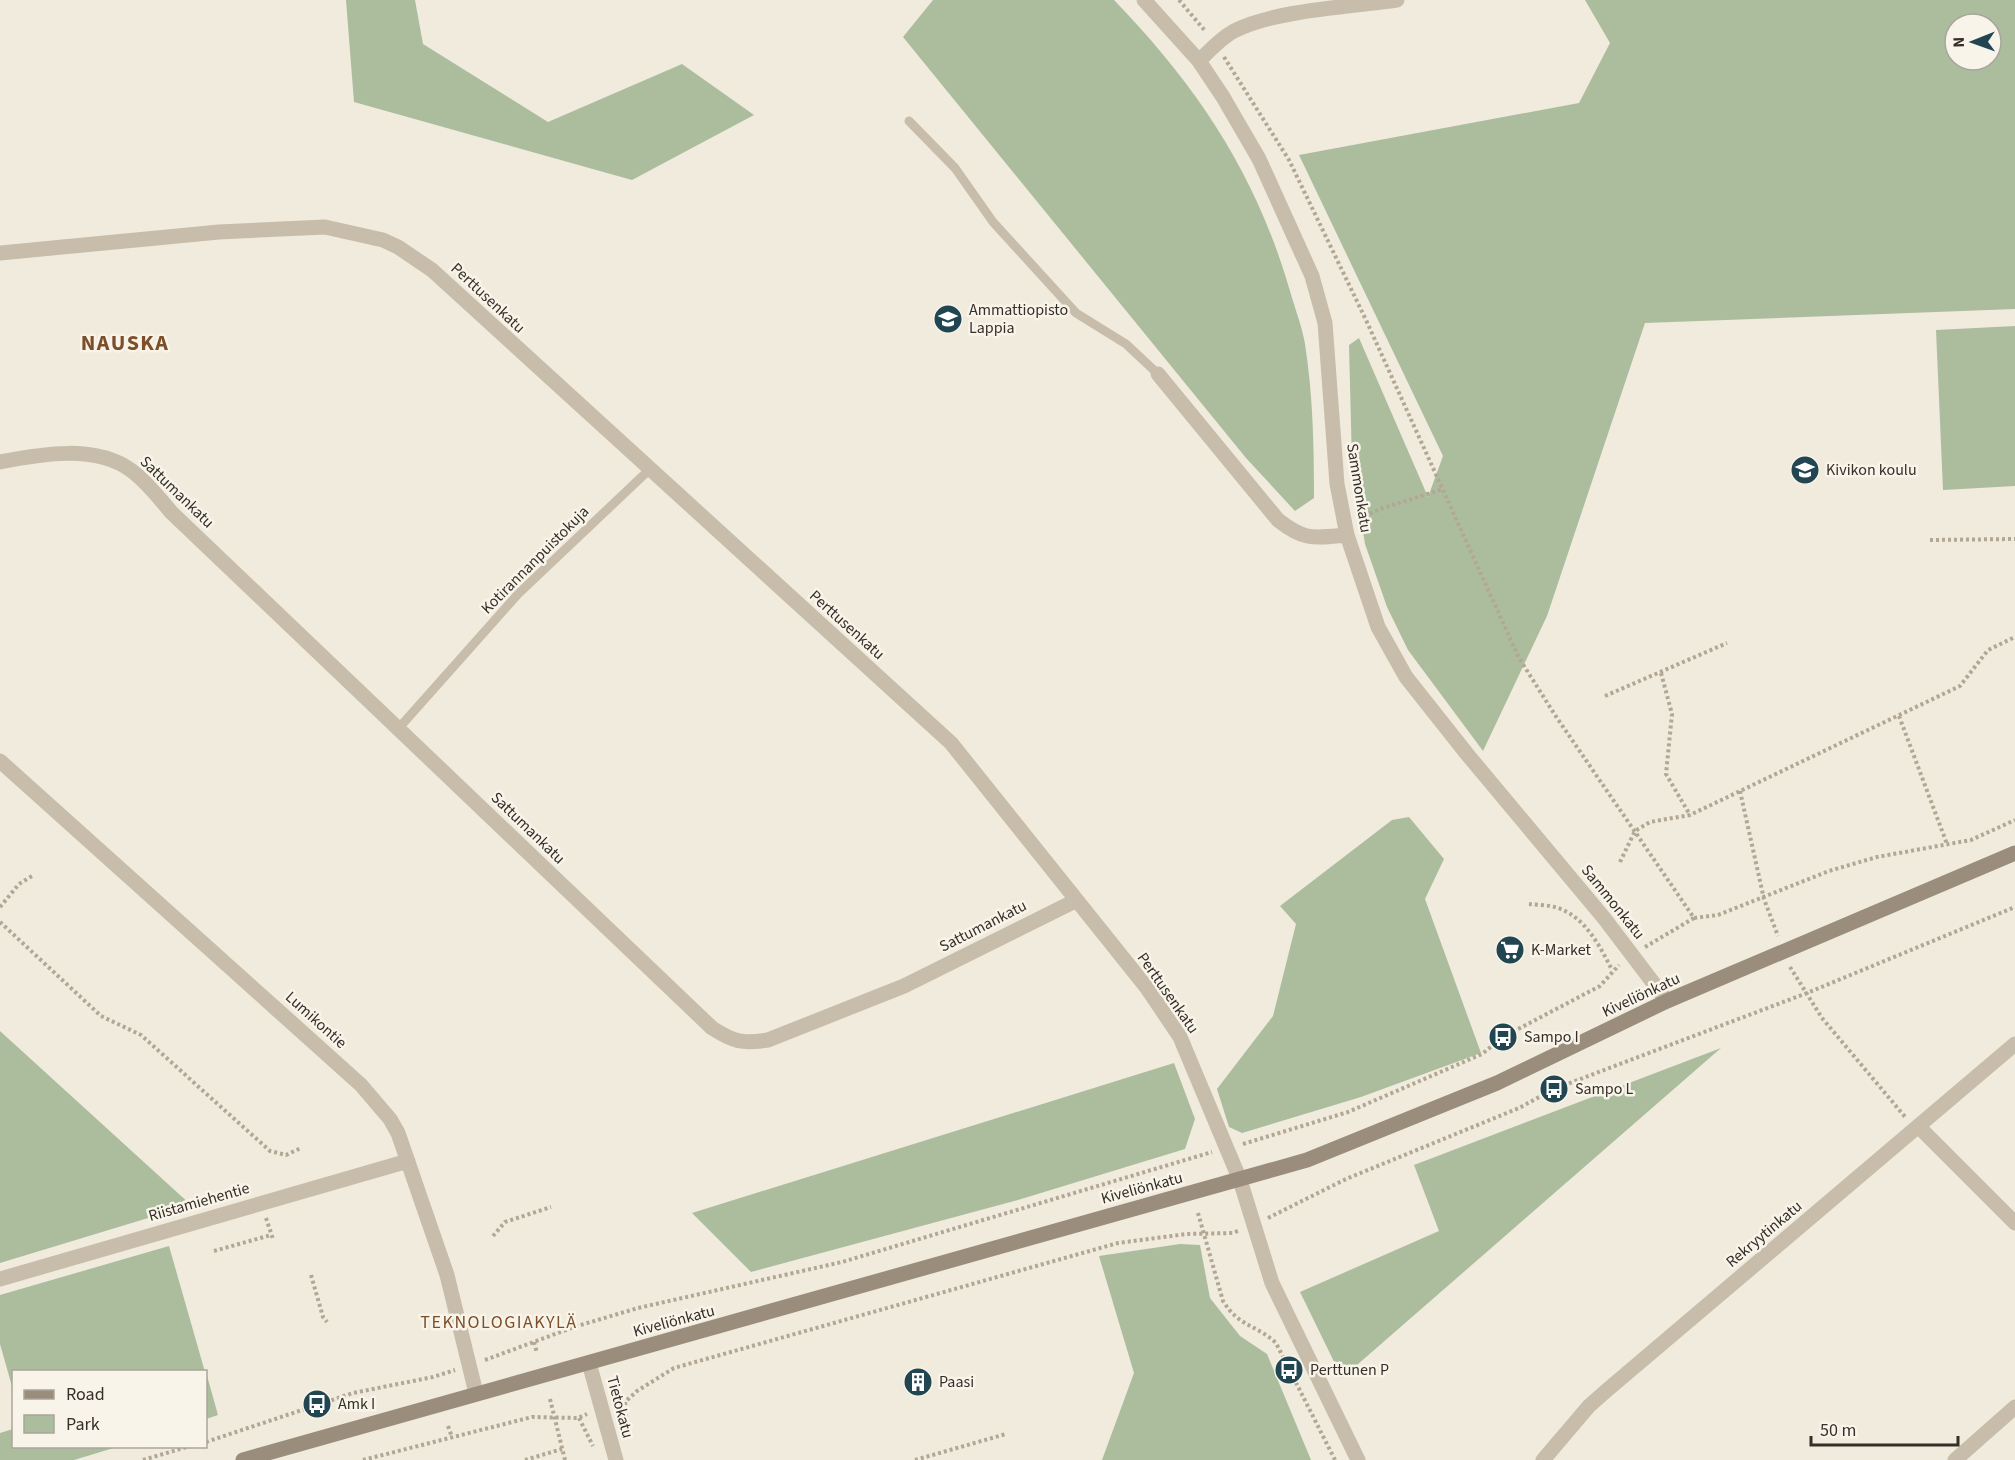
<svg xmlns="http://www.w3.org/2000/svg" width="2015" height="1460" viewBox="0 0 2015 1460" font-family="'Source Sans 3',sans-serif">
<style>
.green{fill:#acbd9e;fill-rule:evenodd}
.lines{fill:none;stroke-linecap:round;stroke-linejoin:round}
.path{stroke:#b2a794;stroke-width:4;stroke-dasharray:3 3;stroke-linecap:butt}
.lane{stroke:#c7bdaa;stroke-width:9}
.street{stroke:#c7bdaa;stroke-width:15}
.secondary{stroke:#9a8d7b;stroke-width:15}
.labels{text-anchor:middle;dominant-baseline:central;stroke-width:5;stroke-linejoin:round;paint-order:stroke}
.street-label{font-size:16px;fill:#352f29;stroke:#f8f4e9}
.poi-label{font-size:16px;fill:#352f29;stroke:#f8f4e9;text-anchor:start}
.neighbourhood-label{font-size:18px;letter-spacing:1.5px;fill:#7c4e29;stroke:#f8f4e9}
.district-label{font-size:22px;font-weight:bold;letter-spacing:1.5px;fill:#7c4e29;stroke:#f8f4e9}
</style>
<rect width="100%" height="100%" fill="#f0ebdd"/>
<path class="green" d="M346,0H415L423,44L548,122L682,64L754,115L632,180L354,102Z
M933,0H1114C1198,87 1256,174 1290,291C1295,309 1302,326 1305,344C1313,395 1314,446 1314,498L1295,511L1246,458L903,37Z
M1585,0H2015V309L1645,323L1547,616L1483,751L1408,650L1387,607L1365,544L1352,464L1349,345L1359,338L1428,497L1443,456L1299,155L1579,103L1610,43ZM1955,24H1991V60H1955Z
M2015,326V486L1943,490L1936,330Z
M1409,817L1444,859L1425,899L1481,1053L1361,1097L1242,1133L1229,1127L1217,1089L1273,1016L1296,924L1280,906L1392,820Z
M0,1031L191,1205L0,1263Z
M1721,1048L1342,1378L1300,1292L1439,1231L1414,1165Z
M1174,1063L1195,1119L1185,1149L1018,1200L751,1272L692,1213Z
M1180,1244L1200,1245L1210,1298L1240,1336L1267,1354L1311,1460H1102L1134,1373L1099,1256Z
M169,1246L205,1372H14L13,1390L0,1344V1295Z
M206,1372L218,1415L206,1419Z
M13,1429L14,1446L117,1447L74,1460H0V1433Z"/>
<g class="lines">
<path class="path" d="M1179,0L1206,32
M1224,57L1289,160L1366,320L1519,658L1555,715L1694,918L1718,915L1829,871L1877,857L1971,840L2015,820
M1359,519L1380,509L1443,489
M1930,540L2015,539
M1661,673L1672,714L1666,774L1690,815
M1605,696L1727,643
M1899,716L1947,844
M1740,791L1764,899L1778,936
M1620,862L1635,831L1650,822L1690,815L1960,686L1988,650L2015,637
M1529,904C1538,905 1549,905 1558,908C1585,917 1600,946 1612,970
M0,907L19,884L32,876
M0,922L101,1016L141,1035L270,1151L286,1155L301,1148
M1645,947L1694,918
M1790,967L1822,1018L1906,1118
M1243,1144L1348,1112L1482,1054L1503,1037L1600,986L1619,965
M1198,1213L1223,1301C1239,1327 1257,1325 1276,1343L1335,1460
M266,1218L273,1239
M1268,1218L1346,1179L1519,1108L1554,1089L1807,993L2015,907
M493,1236L505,1222L551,1207
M214,1251L271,1235
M311,1275L323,1317L327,1322
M534,1342L537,1353
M485,1360L574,1327L638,1308L842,1262L1212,1152
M550,1399L565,1460
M579,1418L593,1446
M448,1426L452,1437
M627,1429L625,1402L637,1391L674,1368L1118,1243L1187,1234L1233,1233L1240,1230
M206,1442L353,1393L433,1377L455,1370
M143,1460L190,1446
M363,1460L532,1417L578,1418L587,1414
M525,1460L562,1449
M915,1460L1006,1434"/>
<path class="lane" d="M909,121L955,168L993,222L1076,313L1126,344L1158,374
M398,729L518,594L650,469"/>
<path class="street" d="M1144,0L1199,61L1223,97L1259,159L1312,276L1325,323L1337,484L1347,535L1378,627L1406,677L1467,754L1604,918L1667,1001
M1199,61C1209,51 1221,38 1234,31C1275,10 1350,7 1397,0
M0,253L219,232L325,227L383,240L398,247L432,270L951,743L1147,988L1180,1037L1240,1180L1272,1283L1358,1460
M1158,374L1278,520C1305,541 1313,538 1347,535
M0,462C41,454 96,444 132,471C147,482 159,498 171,512L712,1028C734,1042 742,1044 768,1040L904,986L1075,901
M0,761L361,1085L390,1119L398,1133L447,1275L476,1393
M1919,1127L2015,1223
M0,1279L408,1161
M589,1363L616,1460
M1543,1460L1589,1406L1606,1391L2015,1044
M1955,1460L2015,1407"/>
<path class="secondary" d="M243,1460L1307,1160L1497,1083L1667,1001L2015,853"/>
</g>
<defs>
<g id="school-disc" transform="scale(1.5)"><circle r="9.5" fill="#224552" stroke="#f8f4e9"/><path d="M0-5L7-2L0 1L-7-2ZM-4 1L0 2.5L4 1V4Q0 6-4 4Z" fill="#fff"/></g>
<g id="supermarket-disc" transform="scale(1.5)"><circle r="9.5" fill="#224552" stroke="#f8f4e9"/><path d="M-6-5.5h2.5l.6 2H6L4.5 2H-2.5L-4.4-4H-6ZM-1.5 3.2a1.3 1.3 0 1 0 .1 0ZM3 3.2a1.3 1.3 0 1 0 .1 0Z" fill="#fff"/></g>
<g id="bus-disc" transform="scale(1.5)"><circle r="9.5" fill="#224552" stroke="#f8f4e9"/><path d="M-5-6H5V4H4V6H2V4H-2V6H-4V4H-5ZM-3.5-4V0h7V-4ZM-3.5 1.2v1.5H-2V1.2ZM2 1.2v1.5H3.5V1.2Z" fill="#fff"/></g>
<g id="building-disc" transform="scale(1.5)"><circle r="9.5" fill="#224552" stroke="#f8f4e9"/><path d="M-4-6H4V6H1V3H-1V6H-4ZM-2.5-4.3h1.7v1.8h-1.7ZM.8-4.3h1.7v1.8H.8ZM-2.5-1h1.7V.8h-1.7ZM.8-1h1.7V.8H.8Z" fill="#fff"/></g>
</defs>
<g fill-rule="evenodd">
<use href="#school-disc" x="948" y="319"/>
<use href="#school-disc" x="1805" y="470"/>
<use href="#supermarket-disc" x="1510" y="950"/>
<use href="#bus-disc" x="1503" y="1037"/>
<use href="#bus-disc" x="1554" y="1089"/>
<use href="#bus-disc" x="1289" y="1370"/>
<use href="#building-disc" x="918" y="1382"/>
<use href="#bus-disc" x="317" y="1404"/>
</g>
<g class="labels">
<g class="street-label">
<text transform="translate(488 298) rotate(43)">Perttusenkatu</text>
<text transform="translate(1359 488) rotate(81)">Sammonkatu</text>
<text transform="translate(177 492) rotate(44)">Sattumankatu</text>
<text transform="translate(535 560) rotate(-45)">Kotirannanpuistokuja</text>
<text transform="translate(847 625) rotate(42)">Perttusenkatu</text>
<text transform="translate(528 828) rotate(44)">Sattumankatu</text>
<text transform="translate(1613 902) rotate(51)">Sammonkatu</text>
<text transform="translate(983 926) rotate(-27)">Sattumankatu</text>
<text transform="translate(1168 993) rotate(55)">Perttusenkatu</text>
<text transform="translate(1641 995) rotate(-25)">Kiveliönkatu</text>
<text transform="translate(316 1020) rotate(42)">Lumikontie</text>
<text transform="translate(1142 1188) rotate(-15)">Kiveliönkatu</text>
<text transform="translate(199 1202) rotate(-16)">Riistamiehentie</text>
<text transform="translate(1764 1234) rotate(-40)">Rekryytinkatu</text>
<text transform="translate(674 1321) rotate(-15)">Kiveliönkatu</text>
<text transform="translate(620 1407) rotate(75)">Tietokatu</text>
</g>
<g class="poi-label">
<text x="969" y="310">Ammattiopisto<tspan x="969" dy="18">Lappia</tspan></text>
<text x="1826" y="470">Kivikon koulu</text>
<text x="1531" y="950">K-Market</text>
<text x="1524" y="1037">Sampo I</text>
<text x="1575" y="1089">Sampo L</text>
<text x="1310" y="1370">Perttunen P</text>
<text x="939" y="1382">Paasi</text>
<text x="338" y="1404">Amk I</text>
</g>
<g class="neighbourhood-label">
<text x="499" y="1322">TEKNOLOGIAKYLÄ</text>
</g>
<g class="district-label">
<text x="125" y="343">NAUSKA</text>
</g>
</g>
<rect x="12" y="1370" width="195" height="78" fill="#f8f4e9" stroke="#aaa59c" stroke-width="1.5"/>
<rect x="24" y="1390" width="30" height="9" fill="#9a8d7b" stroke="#aaa59c" stroke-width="1.5"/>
<text x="66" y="1400" font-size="18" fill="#352f29">Road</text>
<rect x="24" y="1415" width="30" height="18" fill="#acbd9e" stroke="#aaa59c" stroke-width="1.5"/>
<text x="66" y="1430" font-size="18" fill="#352f29">Park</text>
<g transform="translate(1973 42) rotate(269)"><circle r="28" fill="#f8f4e9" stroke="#aaa59c" stroke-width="1.5"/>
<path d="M0-4.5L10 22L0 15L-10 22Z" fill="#224552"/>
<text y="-9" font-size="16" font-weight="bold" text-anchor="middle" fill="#352f29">N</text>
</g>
<path d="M1811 1436v9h147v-9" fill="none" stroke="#352f29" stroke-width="3"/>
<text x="1820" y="1436" font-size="18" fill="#352f29" stroke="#f8f4e9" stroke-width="4.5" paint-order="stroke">50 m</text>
</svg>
